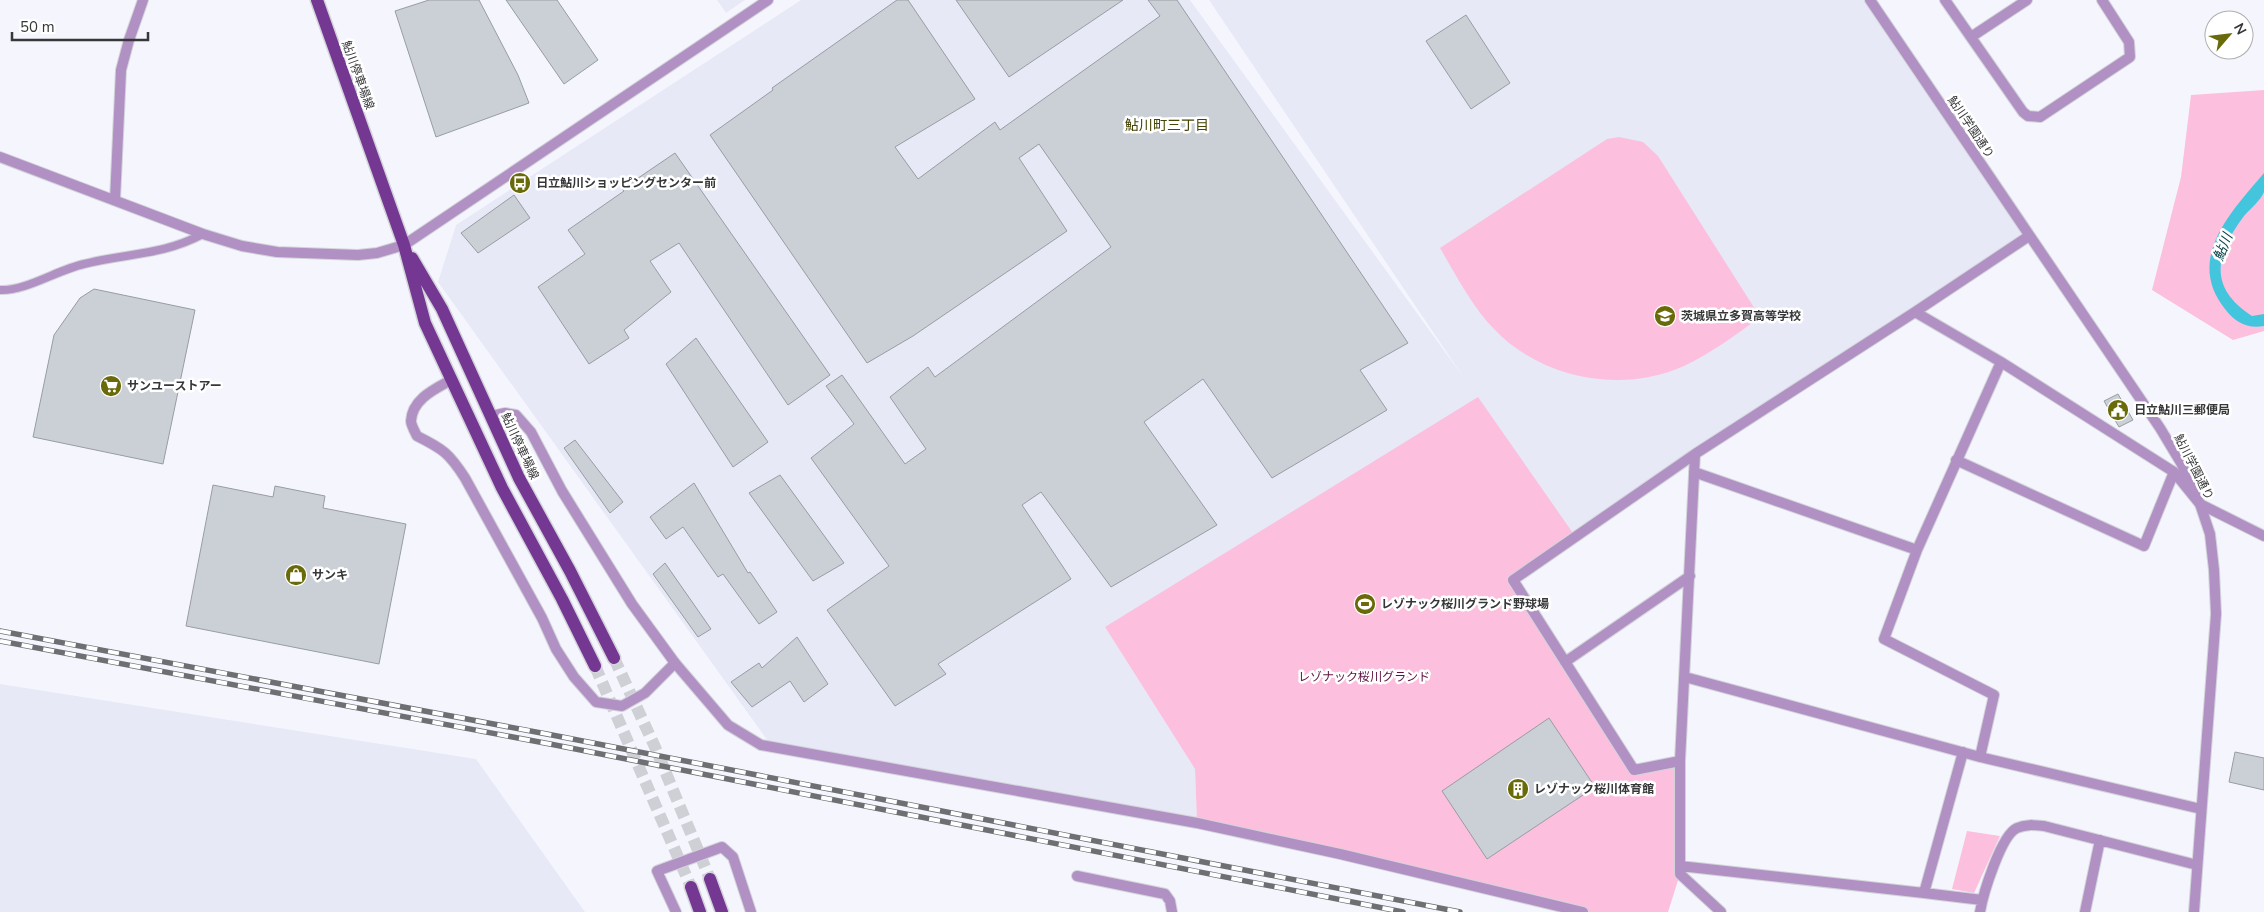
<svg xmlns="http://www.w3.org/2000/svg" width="2264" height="912" viewBox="0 0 2264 912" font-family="'Nunito Sans','Noto Sans JP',sans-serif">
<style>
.built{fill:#e7e9f7}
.green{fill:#fcbfde}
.water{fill:#43c6dd}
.building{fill:#cad0d5;stroke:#989da2}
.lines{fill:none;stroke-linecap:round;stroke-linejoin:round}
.primary-tunnel{stroke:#cfd0d6;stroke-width:12;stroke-dasharray:12 6;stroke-linecap:butt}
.service-casing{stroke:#d3d4da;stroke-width:10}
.minor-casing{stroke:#d3d4da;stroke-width:12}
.tertiary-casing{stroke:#d3d4da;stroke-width:12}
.primary-casing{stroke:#d3d4da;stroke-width:15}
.service{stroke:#b191c3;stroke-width:8}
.minor{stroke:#b191c3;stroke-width:10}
.tertiary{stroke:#b191c3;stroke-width:10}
.primary{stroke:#753892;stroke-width:12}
.rail-casing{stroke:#6e6f73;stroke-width:5.5}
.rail{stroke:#fff;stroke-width:4;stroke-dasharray:11;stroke-linecap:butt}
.labels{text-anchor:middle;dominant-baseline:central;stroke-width:5;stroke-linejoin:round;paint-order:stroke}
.street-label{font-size:12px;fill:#363739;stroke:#fff}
.poi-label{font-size:12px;font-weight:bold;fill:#363739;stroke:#fff;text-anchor:start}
.park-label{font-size:12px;fill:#5d1341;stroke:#fff}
.neighbourhood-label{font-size:14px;fill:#454505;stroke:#fff}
.water-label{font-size:14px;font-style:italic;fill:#06424c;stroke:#fff}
</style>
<rect width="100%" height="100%" fill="#f5f6fd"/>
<path class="built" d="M717,0H745L726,13Z
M801,0H1190L1464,378L1209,0H1864L2029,236L1575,536L1105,627L1195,769L1197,823L768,741L438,282L456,225Z
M0,684L476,759L585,912H0Z"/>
<path class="green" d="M2264,90V331L2233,340L2152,290L2181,177L2191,95Z
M1619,137L1643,142L1658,156L1760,317C1736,335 1711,353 1684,366C1622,394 1542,379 1495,330C1472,307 1456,275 1440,248L1607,139Z
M1478,397L1575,536L1513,579L1634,770L1680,761V874L1668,912H1583L1197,823L1195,769L1105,627Z
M1967,831L2000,836L1974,893L1952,889Z"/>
<path class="water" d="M2264,173C2264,179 2264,188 2264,192C2261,200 2250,209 2244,216C2215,255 2208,287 2252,316L2264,314V326C2247,329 2235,322 2225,309C2185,259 2231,212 2264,173Z"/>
<path class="building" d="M429,0H479L518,75L529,103L436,137L395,11Z
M506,0H557L598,60L564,84Z
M897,0H908L975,99L895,147L918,179L995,122L1000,130L1160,16L1148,0H1177L1408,343L1360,370L1387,410L1272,478L1203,379L1144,422L1217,525L1111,587L1041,492L1022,505L1071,579L938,664L946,674L895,706L827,610L889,566L811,458L854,424L826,386L842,375L905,464L926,449L890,397L928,367L935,377L1111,247L1039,144L1019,158L1067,231L913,336L867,363L710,135L773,90L772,88Z
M956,0H1123L1009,77Z
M1466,15L1510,83L1471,109L1426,41Z
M675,153L830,375L788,405L679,243L650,261L671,292L624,330L629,338L589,364L538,287L585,254L568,230L624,191L622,189Z
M514,195L530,218L478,253L461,233Z
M94,289L195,310L163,464L33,437L54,335L80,298Z
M696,338L768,442L733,467L666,364Z
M2118,394L2133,420L2119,427L2104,401Z
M575,440L623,502L610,513L564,448Z
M780,475L844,563L813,581L749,493Z
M694,483L748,573L750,572L777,612L759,624L723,574L718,577L683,527L666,539L650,517Z
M213,485L273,497L275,486L325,496L323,508L406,524L379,664L186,626Z
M665,563L711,629L698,637L653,574Z
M797,637L828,684L804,702L790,681L752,707L731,682L759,663L762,668Z
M1549,718L1595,787L1487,859L1442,791Z
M2235,752L2264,758V790L2229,782Z"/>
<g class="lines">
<path class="primary-tunnel" d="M614,658L655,747L710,879
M595,666L691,887"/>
<g class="service-casing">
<path id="service" d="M0,290C26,291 57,270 84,264C127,253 161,256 203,234"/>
</g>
<g class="minor-casing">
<path id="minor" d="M1945,0L2023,112L2028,116L2040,117L2130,57L2129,42L2102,0
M1971,37L2027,0
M115,200L121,70L129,40L143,0
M1915,312L2001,362L2174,472L2200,504L2264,536
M451,380C435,389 412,399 411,421C411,425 415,432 417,436C443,449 449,453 465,478L542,618L556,649L574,677L596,702L622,706L645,693L675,663
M1695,454L1680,761V874L1721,912
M1956,460L2144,546L2174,472
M1694,472L1917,550L2001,362
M1917,550L1884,639L1994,695L1980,757
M1565,662L1690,576
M1685,677L1980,757L2201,809
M1963,752L1924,893L1982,900
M1680,761L1634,770L1513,580L1695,454L1915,312L2029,236
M1680,866L1924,893
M1077,876L1165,894L1170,901L1172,912
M676,912L657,871L722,847L733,857L751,912
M1980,912C1983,894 2001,835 2017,828C2026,824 2034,825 2044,826L2197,865
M2085,912L2100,840"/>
</g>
<g class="tertiary-casing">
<path id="tertiary" d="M1870,0L2160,428L2181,463L2200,504L2210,534L2214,570L2216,614L2194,912
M0,157L203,234L242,246L277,252L358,255L377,253L404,245L768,0
M491,416L505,413L516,415L531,432L562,491L632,604L675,663L728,725L761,745L1197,823L1340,854L1583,912"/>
</g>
<g class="primary-casing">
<path id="primary" d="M317,0L404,245L425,323L502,488L562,599L595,666
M412,258L442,309L519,478L570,571L614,658
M710,879L722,912
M691,887L700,912"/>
</g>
<use href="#service" class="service"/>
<use href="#minor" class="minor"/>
<use href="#tertiary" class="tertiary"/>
<use href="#primary" class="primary"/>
<g class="rail-casing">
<path id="rail" d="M0,631L552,735L1460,912
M0,641L550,744L1403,912"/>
</g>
<use href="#rail" class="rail"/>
</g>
<defs>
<g id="bus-disc" transform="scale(1.125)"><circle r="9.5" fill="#696a09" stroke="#fff"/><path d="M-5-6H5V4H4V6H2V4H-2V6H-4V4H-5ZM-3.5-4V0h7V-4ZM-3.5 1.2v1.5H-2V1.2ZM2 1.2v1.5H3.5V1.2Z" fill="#fff"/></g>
<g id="school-disc" transform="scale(1.125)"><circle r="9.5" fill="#696a09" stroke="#fff"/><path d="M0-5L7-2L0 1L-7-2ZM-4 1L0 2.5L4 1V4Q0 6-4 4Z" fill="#fff"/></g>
<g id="supermarket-disc" transform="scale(1.125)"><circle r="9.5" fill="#696a09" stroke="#fff"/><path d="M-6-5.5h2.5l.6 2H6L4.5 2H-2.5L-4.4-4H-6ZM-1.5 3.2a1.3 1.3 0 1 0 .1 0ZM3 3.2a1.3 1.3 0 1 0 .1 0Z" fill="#fff"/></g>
<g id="civic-disc" transform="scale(1.125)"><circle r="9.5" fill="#696a09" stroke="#fff"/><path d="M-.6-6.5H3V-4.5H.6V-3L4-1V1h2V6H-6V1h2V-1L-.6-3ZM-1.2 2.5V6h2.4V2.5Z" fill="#fff"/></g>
<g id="shop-disc" transform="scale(1.125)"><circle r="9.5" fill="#696a09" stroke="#fff"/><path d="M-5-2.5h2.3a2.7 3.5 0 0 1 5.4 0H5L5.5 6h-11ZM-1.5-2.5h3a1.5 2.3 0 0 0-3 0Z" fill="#fff"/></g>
<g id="stadium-disc" transform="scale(1.125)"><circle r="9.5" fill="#696a09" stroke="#fff"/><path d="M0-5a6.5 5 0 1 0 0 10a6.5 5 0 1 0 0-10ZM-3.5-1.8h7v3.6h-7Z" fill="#fff"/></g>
<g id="building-disc" transform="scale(1.125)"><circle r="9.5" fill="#696a09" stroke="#fff"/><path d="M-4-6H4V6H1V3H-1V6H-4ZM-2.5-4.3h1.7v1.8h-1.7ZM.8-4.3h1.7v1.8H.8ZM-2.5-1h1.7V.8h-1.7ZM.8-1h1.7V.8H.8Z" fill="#fff"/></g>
</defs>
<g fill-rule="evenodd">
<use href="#bus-disc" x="520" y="183"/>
<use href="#school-disc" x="1665" y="316"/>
<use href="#supermarket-disc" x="111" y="386"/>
<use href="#civic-disc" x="2118" y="410"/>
<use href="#shop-disc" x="296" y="575"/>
<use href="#stadium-disc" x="1365" y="604"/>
<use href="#building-disc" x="1518" y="789"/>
</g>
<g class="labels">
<g class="street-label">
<text transform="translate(358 75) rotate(70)">鮎川停車場線</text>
<text transform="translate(1971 127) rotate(56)">鮎川学園通り</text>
<text transform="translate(520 446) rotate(65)">鮎川停車場線</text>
<text transform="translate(2194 467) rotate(63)">鮎川学園通り</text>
</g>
<g class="poi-label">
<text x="536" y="183">日立鮎川ショッピングセンター前</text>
<text x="1681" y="316">茨城県立多賀高等学校</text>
<text x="127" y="386">サンユーストアー</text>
<text x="2134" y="410">日立鮎川三郵便局</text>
<text x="312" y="575">サンキ</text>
<text x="1381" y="604">レゾナック桜川グランド野球場</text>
<text x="1534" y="789">レゾナック桜川体育館</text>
</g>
<g class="park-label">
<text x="1364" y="677">レゾナック桜川グランド</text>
</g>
<g class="neighbourhood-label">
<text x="1167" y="125">鮎川町三丁目</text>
</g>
<g class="water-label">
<text transform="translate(2223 247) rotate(-68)">鮎川</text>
</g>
</g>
<g transform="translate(2229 35) rotate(62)"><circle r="24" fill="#ffffff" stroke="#afafb0"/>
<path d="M0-4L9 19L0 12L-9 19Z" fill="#696a09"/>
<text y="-8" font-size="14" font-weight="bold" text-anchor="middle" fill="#363739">N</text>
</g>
<path d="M12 32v8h136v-8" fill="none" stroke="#363739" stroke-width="2.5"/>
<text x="20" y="32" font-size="15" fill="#363739" stroke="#ffffff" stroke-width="4" paint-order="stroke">50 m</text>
</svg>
